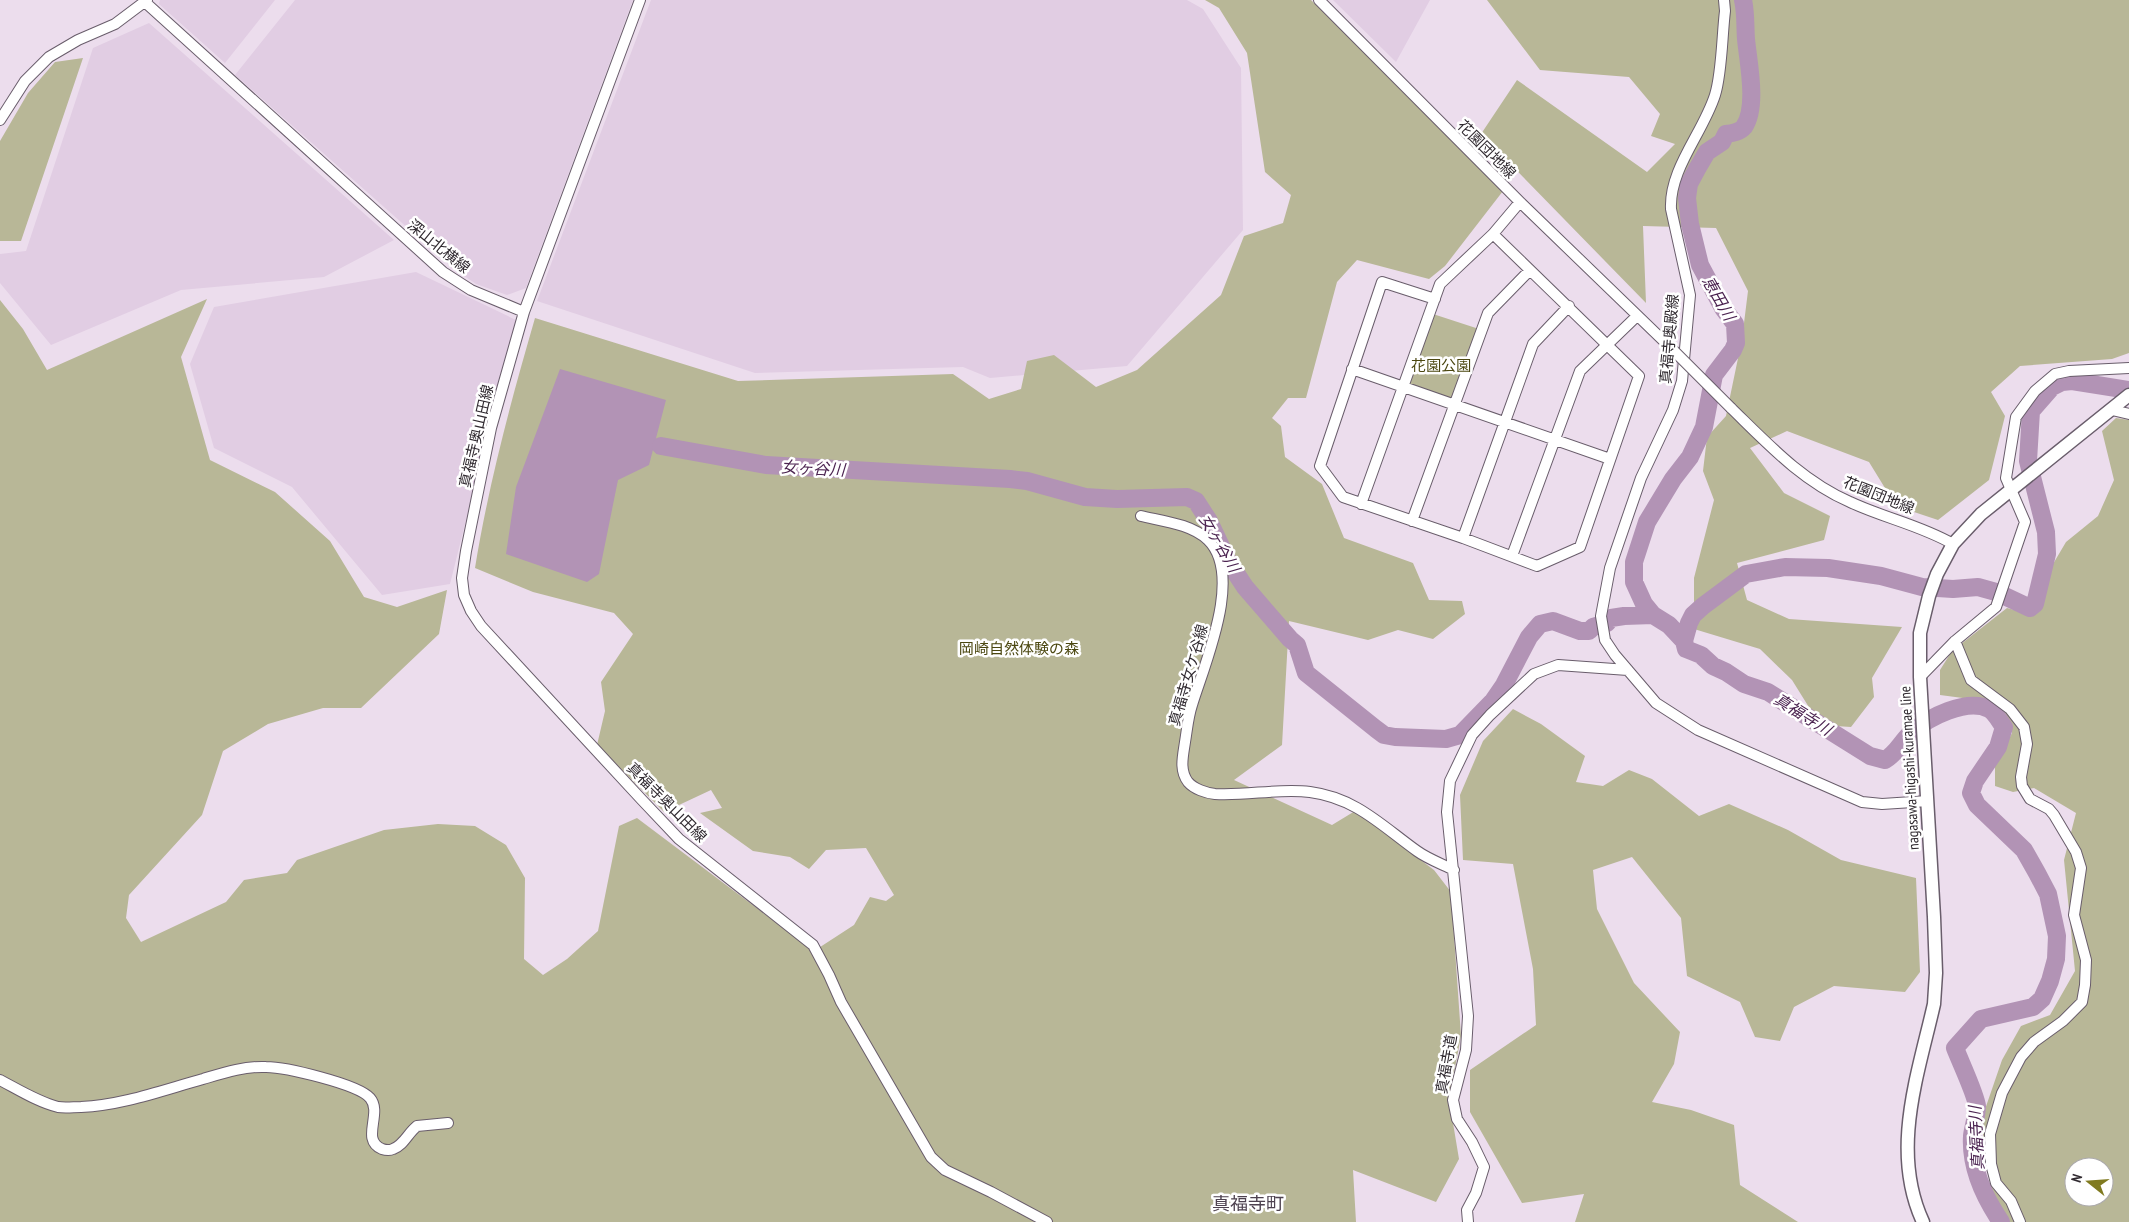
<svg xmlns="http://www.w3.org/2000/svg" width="2129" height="1222" viewBox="0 0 2129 1222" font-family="'PT Sans Narrow','Noto Sans JP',sans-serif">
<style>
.built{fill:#e1cde3}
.green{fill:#b8b797;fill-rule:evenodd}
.water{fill:#b293b5}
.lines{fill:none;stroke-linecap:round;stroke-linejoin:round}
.river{stroke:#b293b5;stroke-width:18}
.minor-casing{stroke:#695d6b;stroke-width:12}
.major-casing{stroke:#695d6b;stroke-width:15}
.minor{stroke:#fff;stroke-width:10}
.major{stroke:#fff;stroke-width:12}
.minor-bridge-casing{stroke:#695d6b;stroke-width:12;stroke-linecap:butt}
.minor-bridge{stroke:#fff;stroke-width:10}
.labels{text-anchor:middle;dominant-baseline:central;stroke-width:5;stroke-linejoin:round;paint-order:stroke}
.street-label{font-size:15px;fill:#302a30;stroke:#fff}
.park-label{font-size:15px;fill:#4b4710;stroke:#fff}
.water-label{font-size:16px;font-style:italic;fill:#4c2451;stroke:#fff}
.quarter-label{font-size:18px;fill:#4e4250;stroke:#fff}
</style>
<rect width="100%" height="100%" fill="#ecdded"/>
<path class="built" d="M160,0H275L225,63L159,4Z
M295,0H633L526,288L507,295L476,284L454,269L235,75Z
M651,0H1187L1203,9L1241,68L1243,230L1127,366L990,378L963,367L755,373L537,301Z
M1333,0H1430L1396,62Z
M149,23L394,240L324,277L181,290L51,345L0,283V254L26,251L93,48Z
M416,272L516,320L450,584L382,595L292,487L214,448L190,364L214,307Z"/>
<path class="green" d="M1205,0H1311L1503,191L1445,266L1429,279L1357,260L1337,282L1306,398H1288L1272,418L1281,426L1285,457L1322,484L1344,538L1413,563L1429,600L1462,601L1465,614L1433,639L1398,630L1368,640L1289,621L1282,745L1234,780L1332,825L1355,811L1434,870L1451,892L1461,1036L1449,1099L1459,1159L1436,1202L1353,1170L1356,1222H0V300L23,329L47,370L207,299L181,357L210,460L275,492L330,541L364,597L397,607L447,590L439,634L361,708H323L268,724L223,751L202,815L129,895L126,918L141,942L226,902L244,880L287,873L297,860L384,830L438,824L475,826L506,845L525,878L524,959L543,975L567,959L598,931L619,826L637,818L814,951L854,925L870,897L886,901L894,895L866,848L826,850L809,869L790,857L753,851L700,813L722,808L711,790L664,812L597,745L605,711L601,682L633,634L614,613L533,592L475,568C489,482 511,401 535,318L738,381L953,374L989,399L1021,389L1027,361L1054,355L1096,387L1137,370L1221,295L1244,236L1283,223L1291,195L1265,172L1247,53L1219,8Z
M1487,0H2129V353L2112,359L2020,366L1991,392L2005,416L1989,480L1938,520L1896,506L1869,462L1787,431L1750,448L1784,493L1830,516L1824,540L1737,563L1747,600L1789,619L1902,627L1872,678L1874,697L1851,727L1820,725L1792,680L1760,649L1694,629V578L1714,500L1703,471L1707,437L1726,416L1742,339L1748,291L1716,228L1643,226L1646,303L1481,134L1517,80L1647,172L1675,144L1651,136L1660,114L1629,77L1540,70Z
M83,58L21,241H0V141L28,93L55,62Z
M1433,314L1479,329L1454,399L1408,383Z
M2116,418L2129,420V1222H2008L1991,1188L1981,1121L2002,1060L2021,1026L2050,1015L2075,971L2064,860L2076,813L2034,788L2013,792L1995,786V766L2012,733L2003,711L1978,700L1940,695V670L1952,651L2007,608L2026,613L2039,612L2053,564L2066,542L2098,516L2114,480L2102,431ZM2074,1167H2104V1197H2074Z
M1513,709L1541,724L1585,756L1576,782L1603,786L1629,770L1652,779L1699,816L1729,804L1788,830L1841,860L1916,878L1920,972L1905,992L1834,986L1794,1007L1780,1041L1755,1037L1740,1002L1687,976L1681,918L1632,857L1593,870L1597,909L1634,983L1680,1032L1674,1064L1652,1102L1691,1110L1734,1125L1740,1185L1798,1222H1575L1584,1194L1522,1203L1470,1112V1070L1536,1025L1533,969L1513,864L1463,860L1460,795L1483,741Z"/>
<path class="water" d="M560,369L666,400L649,465L618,480L599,574L587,582L506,554L516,487Z"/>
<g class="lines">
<path class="river" d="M661,446L766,465L1010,479L1027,481L1085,497L1117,499L1187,497L1196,501L1209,521L1228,561L1245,587L1290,639L1297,645L1306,673L1376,729L1384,735L1395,737L1446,739L1460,735L1493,701L1504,685L1529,637L1540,624L1553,621L1580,631H1589L1593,627L1607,623L1611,618L1624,616L1653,615
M1684,641L1669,625L1653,615L1644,604L1634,582V562L1647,522L1673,479L1690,457L1704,427L1714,375L1733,350L1736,343L1735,324L1723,308L1700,265L1690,224L1687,198L1689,184L1697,169L1707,152L1722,142L1726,134C1733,133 1740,132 1744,127C1758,107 1748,61 1746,39C1745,26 1746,13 1743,0
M2001,1222C1984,1197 1970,1168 1972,1136C1973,1127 1977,1116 1977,1106C1976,1095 1960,1061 1955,1048L1981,1019L2033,1007L2042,999L2050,981L2056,959L2057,936L2048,894L2037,873L2024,850L1977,805L1971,793L1975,781L1998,747L2004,727C2000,722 1995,712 1989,709C1967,698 1928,717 1911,733C1901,742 1897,753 1885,760L1870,756L1768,692L1744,684L1726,672L1713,666L1701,655L1686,649L1684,641L1689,623L1693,615L1703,606L1746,574L1785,567L1828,568L1881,576L1922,587L1953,589L1978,587L1996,592L2030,608L2035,604L2047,554L2046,532L2028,461L2031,411L2052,387L2062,382L2072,381L2129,390"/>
<g class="minor-casing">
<path id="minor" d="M640,0L524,312L491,428L466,551L462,578L464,595L471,611L481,626L642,800L679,839L813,945L829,975L841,1002L931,1157L945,1170L991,1192L1047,1222
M1319,0L1520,202L1671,348
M1724,0L1725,11C1722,35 1722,73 1715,95C1703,133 1669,169 1671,209L1690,295L1682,381L1673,410L1641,478L1610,568L1601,616L1605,640L1615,655L1656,703L1698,730L1862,802L1882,804L1928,801
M146,3L443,272L471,290L524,312
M0,120L25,81L49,57L78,40L115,24L147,0
M1435,299L1382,282L1320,466L1343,497L1463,538L1537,566L1580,547L1639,376L1493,234
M1352,369L1610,459
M1731,408C1768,444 1802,481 1850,502C1884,518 1920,525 1953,544
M2112,410L2129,414
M1361,504L1440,284L1493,234L1520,202
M1141,516C1162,521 1192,524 1208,540C1244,575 1204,665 1192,705C1188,717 1187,730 1185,742C1183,756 1179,770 1188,782C1194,789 1206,793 1215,794C1247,796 1278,788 1310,792C1356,798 1382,826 1417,851C1428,859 1442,864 1454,870
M1412,521L1488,313L1530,270
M1463,538L1533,344L1569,306
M1512,556L1580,371L1637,316
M1955,641L1971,680L2010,709L2024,727L2027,744L2021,777L2022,786L2030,799L2049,809L2054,815L2076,852L2081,868L2074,915L2086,960L2085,985L2082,1002L2063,1021L2034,1042L2021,1057L2002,1093L1990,1134L1991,1164L1996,1183L2011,1201L2020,1222
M1920,677L1955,641L1996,607L2025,522L2006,478L2016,417L2035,391L2055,374L2069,371L2129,368
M0,1080C19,1090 38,1102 58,1107C65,1108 74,1107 81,1107C123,1105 163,1090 203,1079C223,1073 244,1066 266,1067C285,1067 358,1084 370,1098C383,1113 360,1140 382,1149C385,1150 389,1151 393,1149C404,1145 408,1133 417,1126L448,1123
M1468,1222L1467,1210L1476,1193L1484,1167L1472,1142L1457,1119L1453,1100L1466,1050L1468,1016L1447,812L1450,781L1472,735L1490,715L1534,674L1558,665L1628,670"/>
</g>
<g class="major-casing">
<path id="major" d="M1923,1222C1890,1151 1918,1075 1934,1004L1936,973L1934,917L1920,677V633L1929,596L1937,574L1953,544L1981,514L2129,395"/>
</g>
<use href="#minor" class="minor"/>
<use href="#major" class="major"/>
<g class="minor-bridge-casing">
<path id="minor-bridge" d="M1671,348L1731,408"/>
</g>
<use href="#minor-bridge" class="minor-bridge"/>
</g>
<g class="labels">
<g class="street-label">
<text transform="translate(1487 149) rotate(45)">花園団地線</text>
<text transform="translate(439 246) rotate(39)">深山北横線</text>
<text transform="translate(1669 339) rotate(-85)">真福寺奥殿線</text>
<text transform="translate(476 436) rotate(-77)">真福寺奥山田線</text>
<text transform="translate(1879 495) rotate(22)">花園団地線</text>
<text transform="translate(1188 675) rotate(-74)">真福寺女ケ谷線</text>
<text transform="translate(1909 768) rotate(-93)">nagasawa-higashi-kuramae line</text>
<text transform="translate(667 802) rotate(45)">真福寺奥山田線</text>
<text transform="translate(1446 1064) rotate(-80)">真福寺道</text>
</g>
<g class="park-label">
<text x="1441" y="365">花園公園</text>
<text x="1019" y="648">岡崎自然体験の森</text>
</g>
<g class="water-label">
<text transform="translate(1719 298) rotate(60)">恵田川</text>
<text transform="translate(813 468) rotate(3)">女ヶ谷川</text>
<text transform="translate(1220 543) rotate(60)">女ヶ谷川</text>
<text transform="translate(1803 714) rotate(32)">真福寺川</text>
<text transform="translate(1976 1138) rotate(-93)">真福寺川</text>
</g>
<g class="quarter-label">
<text x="1248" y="1203">真福寺町</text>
</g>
</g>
<g transform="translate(2089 1182) rotate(287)"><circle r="24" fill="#ffffff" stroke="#acaaac"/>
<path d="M0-4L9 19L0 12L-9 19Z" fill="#807a20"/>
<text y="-8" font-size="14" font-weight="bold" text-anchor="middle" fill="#302a30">N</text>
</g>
</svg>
